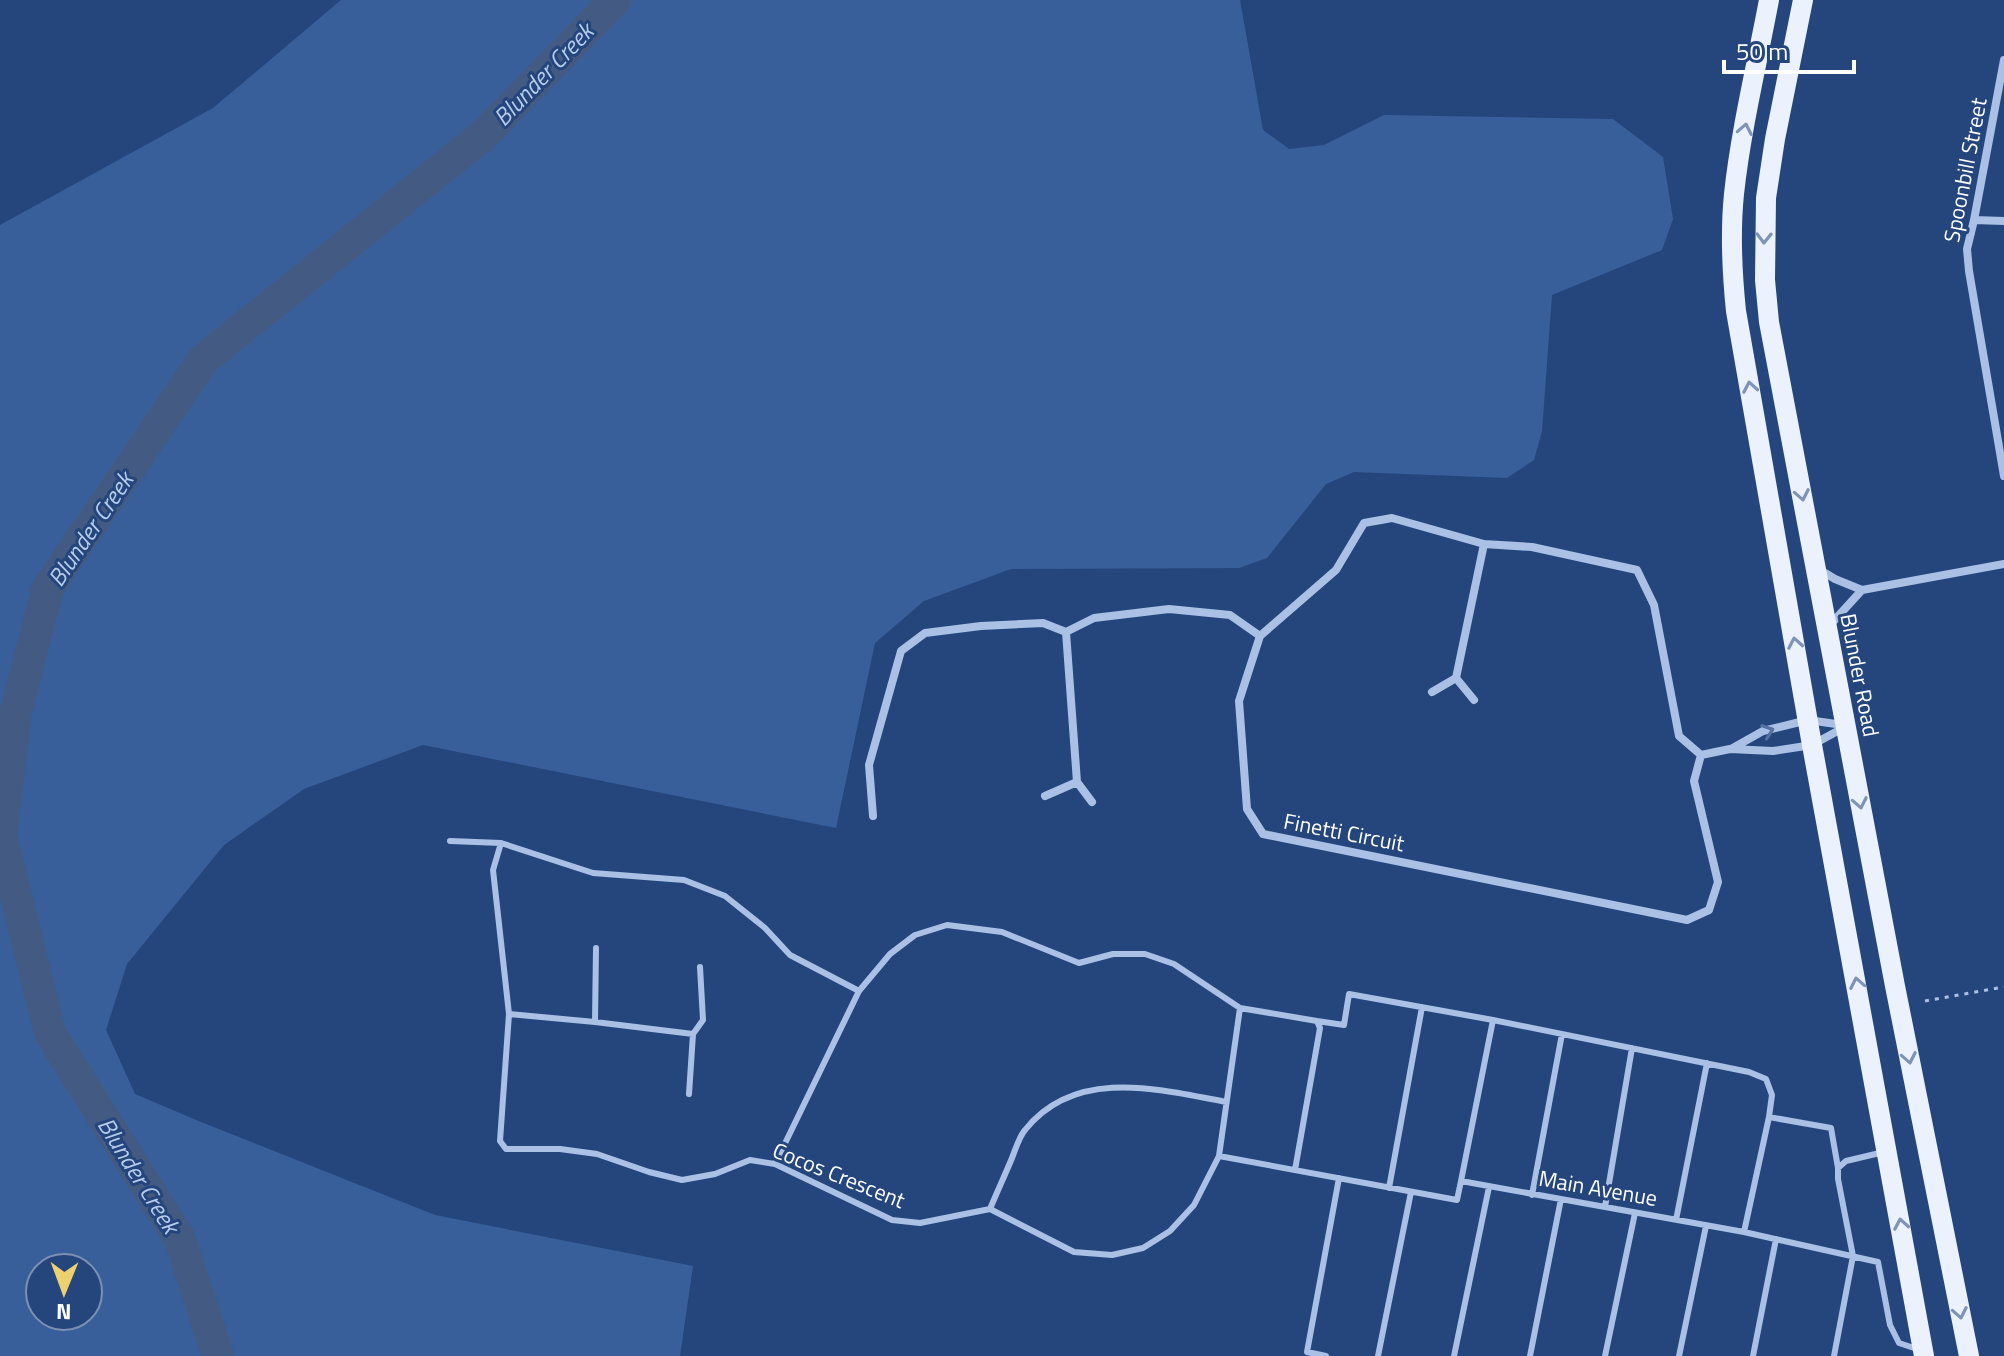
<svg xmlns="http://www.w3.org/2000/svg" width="2004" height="1356" viewBox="0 0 2004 1356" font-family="'Titillium Web',sans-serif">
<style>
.green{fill:#395f9a;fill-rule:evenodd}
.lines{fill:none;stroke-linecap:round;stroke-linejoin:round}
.river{stroke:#435b82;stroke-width:32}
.path{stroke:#aac1e5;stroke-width:3;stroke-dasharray:4 6;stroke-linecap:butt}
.lane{stroke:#aac1e5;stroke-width:6}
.street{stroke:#aac1e5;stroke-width:8}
.primary{stroke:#ebf1fd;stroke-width:20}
.oneway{stroke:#7e93b7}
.oneway2{stroke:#5471a1}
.labels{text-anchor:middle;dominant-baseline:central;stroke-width:6;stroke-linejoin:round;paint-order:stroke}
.street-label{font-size:22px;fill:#fff;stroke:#25467d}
.water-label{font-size:24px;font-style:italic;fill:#b6cced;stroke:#25467d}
</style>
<rect width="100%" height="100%" fill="#25467d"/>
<path class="green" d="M341,0H1240L1263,130L1289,149L1324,145L1384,115L1613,119L1663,157L1673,219L1662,250L1552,295L1542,431L1534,460L1507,478L1354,472L1326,484L1267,558L1239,568L1011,569L924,601L875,643L836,828L423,745L304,789L224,845L127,964L106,1030L135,1094L201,1122L435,1215L693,1266L680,1356H0V225L213,108ZM40,1268H88V1316H40Z"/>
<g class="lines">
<path class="river" d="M218,1356L180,1239L50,1033L1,835L16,711L48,588L204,359L486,133L615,0"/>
<path class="path" d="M1925,1001L2004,987"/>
<path class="lane" d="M450,841L501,843L593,873L684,880L725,896L765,928L790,955L859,991
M501,843L493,870L509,1014L500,1141L506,1149H560L597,1154L649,1172L682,1180L715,1174L750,1160L775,1164L892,1220L920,1223L990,1209L1074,1252L1112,1255L1143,1248L1170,1231L1194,1205L1219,1156L1240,1008
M509,1014L595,1022L693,1034
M1493,1020L1749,1072L1766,1079L1772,1095L1769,1117
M1317,1021L1344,1025L1349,994L1493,1020L1461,1181
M595,1022L596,948
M689,1094L693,1034L703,1020L700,967
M1219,1156L1457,1200L1461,1181L1744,1232L1878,1262L1890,1325L1899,1343L1917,1349
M775,1164L859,991L890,954L915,935L947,925L1002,932L1079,963L1113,954H1145L1174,964L1240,1008L1317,1021L1320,1028L1295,1170
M1389,1188L1422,1007
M1532,1195L1562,1034
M1605,1207L1632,1048
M990,1209C997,1192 1005,1175 1012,1158C1016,1148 1019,1137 1025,1130C1075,1067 1159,1089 1226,1102
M1676,1220L1707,1063
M1744,1232L1769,1117L1831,1128L1838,1168
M1326,1356L1307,1352L1339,1178
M1378,1356L1411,1192
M1454,1356L1489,1187
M1530,1356L1561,1199
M1605,1356L1635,1213
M1679,1356L1706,1226
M1753,1356L1776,1239
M1834,1356L1853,1256L1838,1179V1168L1846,1161L1884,1152"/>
<path class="street" d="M2004,60L1974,220L1967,249L1969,271L2004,476
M1974,220L2004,221
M1392,518L1484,544L1532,547L1637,570L1654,605L1679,736L1701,755L1694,781L1718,882L1709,910L1687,920L1263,834L1247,809L1239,701L1260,636L1336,570L1364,523Z
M1820,570L1835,579L1862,590L2004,564
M1830,625L1862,590
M1456,678L1474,700
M1432,692L1456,678L1484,544
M1731,749L1763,731L1808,720L1843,725
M1701,755L1730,749L1773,751L1812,745L1843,728
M1045,796L1077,782
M1092,802L1077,782L1066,632L1094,618L1169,609L1230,615L1260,636
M873,816L869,765L901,651L925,633L981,626L1043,623L1066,632"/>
<path class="primary" d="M1769,0C1757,64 1741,129 1734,194C1730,233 1732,272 1736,311L1812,745L1924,1356
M1803,0L1775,139L1766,198L1765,280L1769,322L1895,986L1969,1356"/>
</g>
<defs><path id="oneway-chevron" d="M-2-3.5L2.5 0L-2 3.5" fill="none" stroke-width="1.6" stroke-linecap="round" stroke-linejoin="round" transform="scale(2)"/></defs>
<g class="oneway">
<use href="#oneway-chevron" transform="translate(1745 129) rotate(-79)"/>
<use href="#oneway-chevron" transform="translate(1764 238) rotate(91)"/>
<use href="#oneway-chevron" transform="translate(1750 387) rotate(-100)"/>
<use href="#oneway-chevron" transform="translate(1802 495) rotate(79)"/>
<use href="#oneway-chevron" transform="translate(1795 643) rotate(-100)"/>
<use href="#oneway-chevron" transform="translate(1860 803) rotate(79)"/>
<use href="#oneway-chevron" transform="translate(1857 983) rotate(-101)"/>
<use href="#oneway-chevron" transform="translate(1909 1058) rotate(79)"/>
<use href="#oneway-chevron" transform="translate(1901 1224) rotate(-100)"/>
<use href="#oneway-chevron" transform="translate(1960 1313) rotate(79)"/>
</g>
<use class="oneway2" href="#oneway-chevron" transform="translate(1768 731) rotate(-19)"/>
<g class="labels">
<g class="street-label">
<text transform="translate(1965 170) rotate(-79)">Spoonbill Street</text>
<text transform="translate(1860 675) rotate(79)">Blunder Road</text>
<text transform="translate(1344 832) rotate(11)">Finetti Circuit</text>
<text transform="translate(839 1175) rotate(22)">Cocos Crescent</text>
<text transform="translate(1598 1188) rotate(10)">Main Avenue</text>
</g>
<g class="water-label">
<text transform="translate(543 74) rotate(-46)">Blunder Creek</text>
<text transform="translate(90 529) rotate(-56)">Blunder Creek</text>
<text transform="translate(139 1175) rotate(58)">Blunder Creek</text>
</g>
</g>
<g transform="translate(64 1292) rotate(181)"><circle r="38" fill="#25467d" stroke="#7c90b1" stroke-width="2"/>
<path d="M0-6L14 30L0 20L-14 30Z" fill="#eed16f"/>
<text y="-12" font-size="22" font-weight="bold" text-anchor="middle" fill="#ffffff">N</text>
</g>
<path d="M1724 60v12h130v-12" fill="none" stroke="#ffffff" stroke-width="4"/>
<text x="1736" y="60" font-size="24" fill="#ffffff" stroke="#25467d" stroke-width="6" paint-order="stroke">50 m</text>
</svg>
